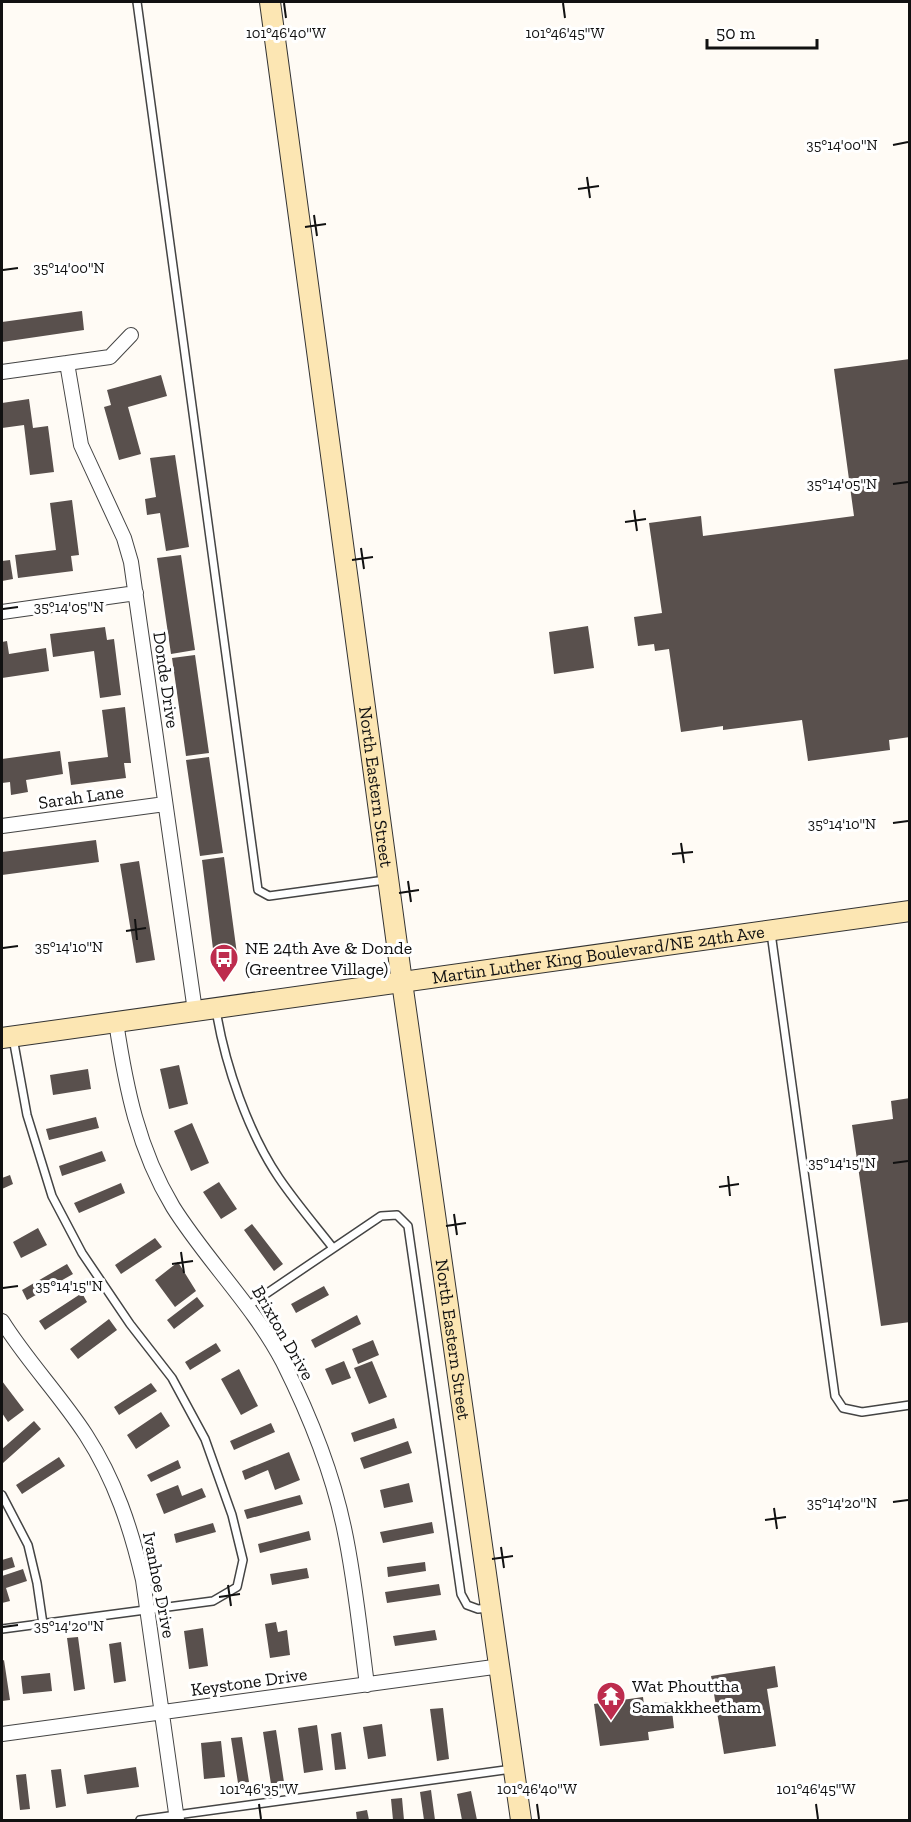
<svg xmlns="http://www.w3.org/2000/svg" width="911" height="1822" viewBox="0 0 911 1822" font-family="'Zilla Slab',serif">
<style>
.building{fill:#59504d}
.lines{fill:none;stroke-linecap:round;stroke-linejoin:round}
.service-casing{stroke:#444;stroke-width:10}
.minor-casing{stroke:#444;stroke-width:16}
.secondary-casing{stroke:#333;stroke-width:22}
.service{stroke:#fff;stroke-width:7}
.minor{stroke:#fff;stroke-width:14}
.secondary{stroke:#fce6b3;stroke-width:20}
.ticks{fill:none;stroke:#111;stroke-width:2}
.labels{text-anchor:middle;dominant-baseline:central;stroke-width:6;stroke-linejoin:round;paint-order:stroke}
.street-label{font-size:18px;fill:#111;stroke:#fff}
.poi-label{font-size:18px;fill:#111;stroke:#fff;text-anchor:start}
.ticks-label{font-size:15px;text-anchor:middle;fill:#111;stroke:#fff;stroke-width:6;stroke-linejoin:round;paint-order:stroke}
</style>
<rect width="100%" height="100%" fill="#fffbf5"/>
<path class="building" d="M82,311L84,330L2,342V322Z
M910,359V737L889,740L890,750L808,761L802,720L723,730V726L681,732L669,649L655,651L654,644L638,646L634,617L662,613L649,523L701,516L703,536L854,516L834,369Z
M161,375L167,396L128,407L141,454L119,460L104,407L111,405L107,390Z
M29,399L33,428L48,426L54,472L30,475L24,425L2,428V403Z
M175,455L189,547L166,551L160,513L147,515L145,499L156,497L150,458Z
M72,500L79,555L71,556L73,571L18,578L15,555L56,550L50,503Z
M181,555L195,650L171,654L157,558Z
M10,560L13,579L2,581V561Z
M588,626L594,668L554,674L549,632Z
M105,627L107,640L114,639L121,695L100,698L94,651L53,657L50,634Z
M7,641L9,654L46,648L49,671L2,678V642Z
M195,655L209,753L186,756L172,658Z
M125,707L131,763H124L126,778L71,785L68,762L108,757L102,710Z
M60,751L63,774L26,780L28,792L11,795L10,782L2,783V759Z
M209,757L223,853L200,856L186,760Z
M96,840L99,862L2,875V852Z
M224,857L237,954L214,957L202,860Z
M139,861L155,960L136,963L120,864Z
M179,1065L188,1104L169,1109L160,1069Z
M88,1069L91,1089L53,1095L50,1075Z
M910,1098V1322L881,1326L852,1125L893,1119L891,1101Z
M96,1117L99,1128L49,1140L46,1129Z
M192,1123L209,1163L191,1171L174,1131Z
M102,1151L106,1161L62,1176L59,1166Z
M10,1175L13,1184L2,1189V1178Z
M219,1182L237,1209L221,1219L203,1192Z
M121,1183L125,1193L79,1213L74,1203Z
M252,1224L283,1264L274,1271L244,1230Z
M38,1228L47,1245L21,1258L13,1242Z
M155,1238L162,1247L121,1274L115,1265Z
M178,1262L196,1291L175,1307L155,1280Z
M67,1264L73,1274L27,1300L22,1290Z
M324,1286L329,1295L296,1313L291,1304Z
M82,1293L87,1302L45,1330L39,1321Z
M197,1297L204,1306L174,1329L167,1320Z
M357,1315L361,1324L315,1348L311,1340Z
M109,1319L117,1330L78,1359L70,1349Z
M373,1340L379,1355L358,1364L352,1349Z
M216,1343L221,1351L190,1370L185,1362Z
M344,1361L351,1378L332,1385L325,1369Z
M372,1361L387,1397L369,1404L354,1368Z
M239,1369L258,1406L241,1415L221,1379Z
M2,1381L24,1410L8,1422L2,1413Z
M151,1383L157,1391L119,1415L114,1407Z
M161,1412L170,1426L136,1449L127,1435Z
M394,1418L397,1428L354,1442L351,1433Z
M34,1421L41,1429L3,1463L2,1449Z
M271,1423L275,1432L234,1450L230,1441Z
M408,1441L412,1453L364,1469L360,1458Z
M289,1452L300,1480L275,1490L268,1470L245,1480L242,1471Z
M59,1457L65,1466L22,1494L16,1485Z
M178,1460L181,1468L151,1482L147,1475Z
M409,1483L413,1502L384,1508L380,1490Z
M178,1485L182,1496L202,1488L206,1497L164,1514L156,1494Z
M300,1495L303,1504L247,1519L244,1510Z
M432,1522L434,1533L383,1543L380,1532Z
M213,1523L216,1532L176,1543L174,1534Z
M309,1531L311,1540L260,1553L258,1544Z
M12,1557L15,1567L2,1571V1560Z
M425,1562L426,1571L388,1577L387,1567Z
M307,1568L309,1578L272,1585L270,1574Z
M23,1569L27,1581L6,1588L10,1601L2,1603V1576Z
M439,1584L441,1595L387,1603L385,1592Z
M276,1622L278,1632L287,1630L290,1655L270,1658L265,1624Z
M203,1628L208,1666L189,1669L184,1631Z
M435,1630L437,1640L395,1646L393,1636Z
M78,1637L85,1689L74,1691L67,1638Z
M121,1642L126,1681L114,1683L109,1644Z
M4,1660L10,1700L2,1701V1661Z
M775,1666L778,1687L767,1689L776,1746L724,1754L711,1676Z
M50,1673L52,1691L23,1694L21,1676Z
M643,1697L644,1705L671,1702L674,1728L648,1732L649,1740L600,1746L594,1704Z
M443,1708L449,1759L437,1761L430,1709Z
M382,1724L386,1756L368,1759L363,1727Z
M317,1725L323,1770L304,1773L298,1728Z
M276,1730L284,1782L271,1784L263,1732Z
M341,1732L346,1769L335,1770L331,1734Z
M242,1737L249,1782L238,1783L231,1738Z
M221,1741L225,1777L204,1779L201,1743Z
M136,1767L139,1787L87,1794L84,1775Z
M61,1769L66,1806L56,1808L51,1770Z
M26,1774L30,1809L20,1810L16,1775Z
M431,1790L435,1820H424L420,1792Z
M471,1791L477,1820H462L457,1794Z
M402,1798L404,1820H393L391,1799Z
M367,1810L369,1820H357L356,1812Z"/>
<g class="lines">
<g class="service-casing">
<path id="service" d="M137,2L258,890L269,896L385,880
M771,933L835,1396L843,1408L862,1412L910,1405
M216,1010C225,1065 248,1132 279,1178C296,1203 315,1225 333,1248
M248,1306L381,1216L397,1215L408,1226L461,1594L467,1605L478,1609L490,1608
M2,1495L28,1545L37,1583L43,1624
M2,1629L213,1601L237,1587L243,1560L232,1515L205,1439L172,1378L130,1324L82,1253L52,1196L27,1115L13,1038
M140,1820L512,1769"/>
</g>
<g class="minor-casing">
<path id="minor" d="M67,363L81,445L124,538L131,562L195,1011
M2,372L110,357L131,335
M2,612L136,593
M2,826L165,804
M116,1022C126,1088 138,1149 173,1207C207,1261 253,1305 283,1362C309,1414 332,1471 344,1528C355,1579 360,1632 367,1685
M2,1321C27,1361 60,1395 86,1435C115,1480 131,1528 143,1580L177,1820
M2,1734L501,1666"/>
</g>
<g class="secondary-casing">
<g id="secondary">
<path id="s1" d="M270,2L402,982L521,1820"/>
<path id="s2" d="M2,1038L910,911"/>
</g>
</g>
<use href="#service" class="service"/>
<use href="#minor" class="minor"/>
<use href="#secondary" class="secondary"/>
</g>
<path class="ticks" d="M284,3L286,18M563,3L565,18M893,145L908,142M587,177L590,198M578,189L599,186M314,215L317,236M305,227L326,224M3,270L18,268M893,484L908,482M634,510L637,531M625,522L646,519M361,548L364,569M352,560L373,557M3,609L18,607M893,823L908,821M681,843L684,863M672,854L693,852M408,881L411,902M399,893L419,890M135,919L137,940M126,931L146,928M3,948L18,946M893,1163L908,1161M728,1176L730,1196M719,1187L739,1184M454,1214L457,1235M446,1226L466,1223M181,1252L184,1273M172,1264L193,1261M3,1288L18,1286M893,1502L908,1500M774,1508L777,1529M765,1520L786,1517M501,1547L504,1568M492,1559L513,1556M228,1585L231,1606M219,1597L240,1594M3,1627L18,1625M259,1804L261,1819M537,1804L539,1819M816,1804L818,1819"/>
<defs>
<g id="bus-pin" transform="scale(1.5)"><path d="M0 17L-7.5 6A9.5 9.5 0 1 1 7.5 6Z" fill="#bd2c4d" stroke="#fff"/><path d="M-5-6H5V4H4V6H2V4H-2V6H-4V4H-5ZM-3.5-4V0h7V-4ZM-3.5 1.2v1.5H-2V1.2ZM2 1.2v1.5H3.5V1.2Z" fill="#fff"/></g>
<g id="temple-pin" transform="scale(1.5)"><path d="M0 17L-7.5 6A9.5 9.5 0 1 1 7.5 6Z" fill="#bd2c4d" stroke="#fff"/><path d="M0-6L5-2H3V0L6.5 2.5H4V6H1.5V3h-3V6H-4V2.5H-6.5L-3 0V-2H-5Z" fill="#fff"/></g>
</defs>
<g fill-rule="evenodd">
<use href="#bus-pin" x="224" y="958"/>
<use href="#temple-pin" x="611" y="1696"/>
</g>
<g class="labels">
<g class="street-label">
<text transform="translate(166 680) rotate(82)">Donde Drive</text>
<text stroke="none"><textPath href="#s1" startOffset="792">North Eastern Street</textPath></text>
<text transform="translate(81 797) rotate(-8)">Sarah Lane</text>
<text stroke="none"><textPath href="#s2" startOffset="602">Martin Luther King Boulevard/NE 24th Ave</textPath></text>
<text transform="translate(283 1333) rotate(60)">Brixton Drive</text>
<text stroke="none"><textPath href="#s1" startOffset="1350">North Eastern Street</textPath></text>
<text transform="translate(159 1585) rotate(79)">Ivanhoe Drive</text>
<text transform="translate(249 1682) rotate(-8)">Keystone Drive</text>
</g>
<g class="poi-label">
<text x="245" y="948">NE 24th Ave &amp; Donde<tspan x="245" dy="21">(Greentree Village)</tspan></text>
<text x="632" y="1686">Wat Phouttha<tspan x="632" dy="21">Samakkheetham</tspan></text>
</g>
</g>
<g class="ticks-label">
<text x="286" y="38">101°46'40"W</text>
<text x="565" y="38">101°46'45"W</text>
<text x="842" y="150">35°14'00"N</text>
<text x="69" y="273">35°14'00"N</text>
<text x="842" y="489">35°14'05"N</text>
<text x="69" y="612">35°14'05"N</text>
<text x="842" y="829">35°14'10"N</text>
<text x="69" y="952">35°14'10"N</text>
<text x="842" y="1168">35°14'15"N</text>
<text x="69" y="1291">35°14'15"N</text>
<text x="842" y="1508">35°14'20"N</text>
<text x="69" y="1631">35°14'20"N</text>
<text x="259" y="1794">101°46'35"W</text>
<text x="537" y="1794">101°46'40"W</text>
<text x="816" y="1794">101°46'45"W</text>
</g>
<rect width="911" height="1822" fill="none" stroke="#111111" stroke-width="6"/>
<path d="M707 39v9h110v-9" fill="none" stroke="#111111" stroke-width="3"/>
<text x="716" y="39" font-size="18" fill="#111111" stroke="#ffffff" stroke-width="4.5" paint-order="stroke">50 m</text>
</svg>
